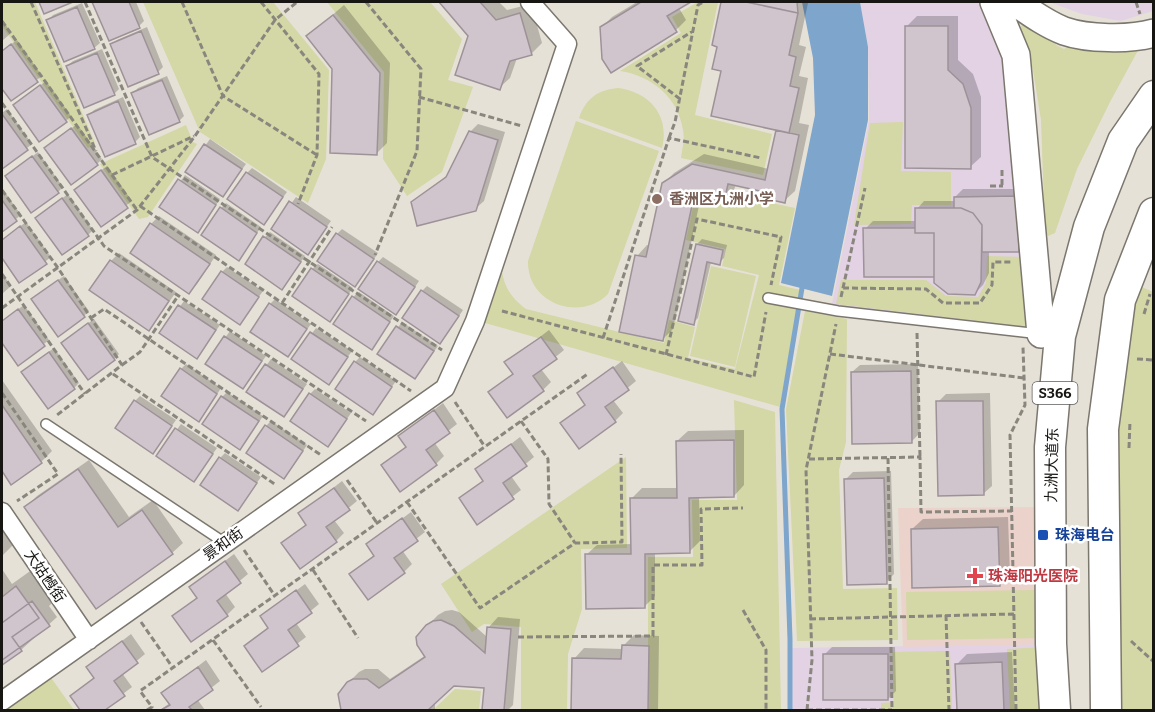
<svg xmlns="http://www.w3.org/2000/svg" width="1155" height="712" viewBox="0 0 1155 712" font-family="Bitter,'Noto Sans SC',serif">
<style>
.commercial{fill:#e2d2e4}
.medical{fill:#ebd2cb}
.green{fill:#d4d7a6}
.water{fill:#7ea5cb}
.shadow{fill:#0003}
.lines{fill:none;stroke-linecap:round;stroke-linejoin:round}
.stream{stroke:#7ea5cb;stroke-width:5}
.building{fill:#d0c5cc;stroke:#9d9298;stroke-width:1.5}
.lane-casing{stroke:#7c776e;stroke-width:12}
.street-casing{stroke:#7c776e;stroke-width:21}
.secondary-casing{stroke:#7c776e;stroke-width:30}
.primary-casing{stroke:#7c776e;stroke-width:33}
.path{stroke:#89867e;stroke-width:3;stroke-dasharray:6 3;stroke-linecap:butt}
.lane{stroke:#fff;stroke-width:9}
.street{stroke:#fff;stroke-width:18}
.secondary{stroke:#fff;stroke-width:27}
.primary{stroke:#fff;stroke-width:30}
.education-dot{fill:#8d6e63;stroke:#fff;stroke-width:2}
.transit-dot{fill:#1a4fb4;stroke:#fff;stroke-width:2}
.health-dot{fill:#e0444e;stroke:#fff;stroke-width:2}
.labels{text-anchor:middle;dominant-baseline:central;stroke-width:5;stroke-linejoin:round;paint-order:stroke}
.shield{fill:#fff;stroke:#5d5c59;stroke-width:1.5}
.shield-label{font-size:14px;font-weight:bold;fill:#181612}
.education-label{font-size:15px;font-weight:bold;fill:#785e54;stroke:#fff;text-anchor:start}
.street-label{font-size:15px;fill:#181612;stroke:#fff}
.transit-label{font-size:15px;font-weight:bold;fill:#164399;stroke:#fff;text-anchor:start}
.health-label{font-size:15px;font-weight:bold;fill:#be3a42;stroke:#fff;text-anchor:start}
</style>
<rect width="100%" height="100%" fill="#e6e1d7"/>
<path class="commercial" d="M860,2H994L1015,54L1041,334L831,309L869,120L868,47Z
M1049,2H1153V11L1121,21L1082,14Z
M1051,644L1055,710H790L791,648Z"/>
<path class="medical" d="M1050,507L1051,644L903,647L898,508Z"/>
<path class="green" d="M2,2H35L95,143L88,148L2,26Z
M143,2H273L329,70L326,159L308,203L200,132Z
M327,2H430L462,39L448,80L473,87L442,172L407,196L383,159L384,72Z
M698,2H718L695,115L772,134L763,175L681,158C682,149 685,139 683,130C678,97 652,76 620,71L681,33L672,17Z
M1023,24L1052,37L1056,45L1064,49L1074,43H1142L1110,102L1077,169L1055,233L1048,236L1045,232L1041,120L1033,70L1019,29Z
M618,88C650,92 670,116 662,148L579,118C586,98 598,90 618,88Z
M576,121L659,151L608,294C581,322 527,304 528,261Z
M903,122L901,171L951,172V205H912L911,224L854,225L870,123Z
M186,125L193,142L197,144L148,217L139,219L100,164Z
M728,194L795,208L779,285L800,290L780,407L478,321L495,268L502,272C505,289 512,298 526,309L664,343L669,320L695,327L688,358L735,369L759,275L722,266L726,249L686,240L695,198L725,205Z
M987,256L1028,257L1034,328L836,304L841,280H926L946,296L978,297L986,283Z
M711,266L756,276L735,367L690,356Z
M1133,283L1153,292V710H1111L1110,431Z
M805,311L847,319L846,442L839,470L843,589L897,588L898,640L797,641L786,409Z
M734,400L775,412L781,710H648V557H693L692,500H737Z
M626,457L627,548L581,549L582,609L568,654L567,710H521V627L484,624L472,632L441,584Z
M1041,590L1042,638L907,640L906,592Z
M1047,647L1049,710H1010L1007,649Z
M950,651L952,710H881V703L894,702L892,652Z
M47,672L74,710H3L2,708Z
M455,689L481,691L479,710H433Z"/>
<path class="water" d="M802,2H860L868,47V120L832,296L781,283L815,115L813,58Z"/>
<path class="shadow" d="M94,2H136L144,21L139,26L110,39Z
M441,2H499L507,10L531,4L542,43L532,53L517,58L510,78L499,88L470,35Z
M637,2H688L679,8L686,20L676,30L601,28L612,17Z
M723,2H805L808,3L799,45L806,47L799,76L808,78L799,123L809,125L795,191L784,201L762,189L736,184L734,190L724,201L701,196L673,329L662,340L637,256L647,245L650,246L663,184L674,173L704,154L769,169L778,129L722,70L719,45L713,44Z
M82,3L100,43L94,48L48,21L53,15Z
M344,5L390,63L387,143L377,153L334,68L308,36Z
M917,16H958V60L973,74L981,97V157L970,167L907,26Z
M2,19L11,33L2,41Z
M147,27L163,67L158,72L112,45L117,40Z
M17,40L42,76L11,99L2,86V51Z
M102,49L119,89L114,94L67,66L73,61Z
M167,76L184,116L179,121L133,93L138,88Z
M46,81L71,116L66,121L15,105Z
M123,97L140,137L135,142L89,115L94,110Z
M7,109L32,144L2,168V113Z
M77,124L102,159L97,164L46,148Z
M478,124L505,132L484,201L475,209L412,202L449,174L470,132Z
M210,139L246,164L223,195L187,171Z
M38,152L63,187L58,192L7,176Z
M107,166L132,201L101,225L81,185Z
M252,168L287,192L264,223L247,173Z
M185,175L220,199L202,226L162,207Z
M2,188L21,215L2,230Z
M963,189H1026V242L1018,250L989,251V273L983,285L974,294L935,276L865,229L873,221H916L917,209L924,201H955V197Z
M68,194L93,230L88,235L42,213Z
M296,197L331,221L308,253L273,229Z
M226,203L261,227L243,254L221,208Z
M159,216L216,255L197,284L189,292L132,253L151,224Z
M26,222L51,257L20,281L2,256V240Z
M342,229L378,253L360,280L337,234Z
M270,232L305,256L282,288L265,237Z
M702,239L727,245L724,258L719,263L711,262L698,318L693,323L697,244Z
M119,253L176,292L156,321L148,329L111,261Z
M383,257L419,281L401,308L378,262Z
M318,264L353,288L330,320L312,269Z
M227,267L263,291L240,323L222,272Z
M2,273L11,286L2,294Z
M64,276L89,311L84,316L38,294Z
M427,286L463,310L445,337L422,291Z
M359,292L394,316L371,348L353,297Z
M275,299L311,324L288,355L270,304Z
M184,301L220,325L197,357L161,332Z
M24,305L49,340L18,364L2,341V321Z
M94,319L119,354L114,359L68,338Z
M402,322L438,346L415,378L379,353Z
M316,328L352,351L329,383L293,359Z
M549,330L564,350L541,369L551,382L543,390L490,392L514,373L506,363Z
M230,331L266,356L243,388L207,363Z
M54,348L79,383L74,388L28,367Z
M360,357L396,381L373,413L355,362Z
M271,359L307,384L284,415L248,391Z
M622,361L636,381L613,400L623,413L615,421L562,423L586,404L579,394Z
M186,364L221,388L204,415L181,369Z
M918,364L920,433L912,441L852,372L860,365Z
M2,380L52,451L41,462L11,483L2,469Z
M315,389L351,413L333,440L310,394Z
M227,392L263,416L245,443L222,397Z
M990,393L992,486L984,493L938,402L946,394Z
M140,396L176,420L153,452L135,401Z
M443,403L457,424L434,442L444,456L436,464L383,465L407,446L400,436Z
M271,421L307,445L289,472L266,426Z
M181,424L217,448L194,480L158,456Z
M744,430V485L734,496H699L700,541L689,552H655V596L645,606L586,555L597,545L632,544L631,499L642,488H678L677,441L688,431Z
M520,437L534,457L511,476L521,490L478,523L460,499L484,480L477,470Z
M225,453L261,477L238,509L220,458Z
M89,460L129,517L153,500L183,543L172,553L26,507L37,496Z
M891,471L894,574L886,582L845,480L853,472Z
M342,481L357,501L334,520L344,533L336,541L283,543L307,524L300,514Z
M411,512L425,532L402,550L412,564L404,572L351,574L375,554L368,544Z
M2,517L18,540L2,556Z
M1008,517L1010,574L999,585L912,529L923,519Z
M234,554L248,574L225,593L235,607L227,615L174,616L198,597L191,587Z
M40,564L61,594L49,606L57,617L21,650L2,664V569L12,584Z
M305,584L319,604L296,623L306,637L263,670L245,646L269,627L262,616Z
M452,610L459,612L487,637L488,628L498,617L520,619L513,705L508,710H483L485,687L453,684L435,702V710H343L339,701L348,683L359,672L365,669H378L390,679L426,655L427,626L438,615L445,611Z
M131,634L145,654L122,673L132,687L102,710H82L71,696L95,677L88,667Z
M634,635L659,636L658,710H573L574,659L584,648L623,649V646Z
M832,647H895L896,691L888,699L824,655Z
M1012,652L1015,710H959L957,664L967,654Z
M206,660L220,681L197,699L205,710H160L170,703L163,693Z"/>
<g class="lines">
<path class="stream" d="M790,710V639L782,409L803,282"/>
</g>
<path class="building" d="M39,2H73L44,14Z
M92,2H129L140,28L109,41Z
M439,2H480L496,20L520,13L532,55L510,61L500,90L455,75L468,36Z
M641,2H691L667,16L677,32L611,73L602,59L600,27Z
M721,2H746L798,13L789,55L796,57L790,86L799,88L789,133L711,116L721,71L712,69L717,47L712,45Z
M746,2H797L798,13Z
M77,7L95,49L64,62L46,20Z
M333,15L380,73L377,155L330,153L332,69L306,36Z
M905,26H948V70L963,84L971,108V169L905,168Z
M141,31L159,74L128,87L110,44Z
M11,44L38,82L11,101L2,89V51Z
M97,53L115,95L84,108L66,66Z
M162,80L180,122L149,135L131,93Z
M40,85L67,122L39,142L13,105Z
M118,101L136,144L105,157L87,115Z
M2,114L28,150L2,169Z
M71,128L98,165L71,185L44,148Z
M776,130L799,135L785,203L759,197L760,191L728,184L724,202L694,196L663,341L619,332L635,255L646,257L662,183L692,164L765,180Z
M469,131L498,140L476,211L417,226L411,202L446,177Z
M204,144L242,169L223,197L185,172Z
M32,156L59,193L31,213L5,176Z
M101,170L128,208L101,227L74,190Z
M246,172L283,197L264,225L227,199Z
M178,179L216,205L198,233L159,207Z
M1018,196L1019,252H982V225L973,213L961,208H954V197Z
M62,198L89,236L62,255L35,218Z
M2,200L17,221L2,232Z
M289,201L327,227L308,255L271,229Z
M220,207L257,233L239,261L201,235Z
M915,208H961L973,213L982,225L981,282L975,295L948,294L934,283V233H915Z
M150,223L210,264L189,294L130,253Z
M20,226L47,264L19,283L2,258V240Z
M863,228H915V233H934V277H864Z
M336,233L374,259L355,287L317,261Z
M263,236L301,262L282,290L245,264Z
M696,244L723,250L720,265L707,262L694,325L678,321Z
M110,260L169,301L149,331L89,290Z
M377,261L415,287L396,315L358,289Z
M311,268L349,294L330,322L292,296Z
M221,271L259,297L240,325L202,299Z
M58,280L85,317L58,337L31,299Z
M421,290L459,316L440,344L402,318Z
M352,296L390,322L372,350L333,324Z
M269,303L307,329L288,357L250,332Z
M178,305L216,330L197,359L159,333Z
M18,309L45,346L18,366L2,343V321Z
M88,323L115,360L88,380L61,343Z
M396,326L434,351L415,379L377,354Z
M310,332L348,357L329,385L291,359Z
M224,336L262,361L243,389L205,364Z
M541,337L557,359L533,376L544,391L507,418L488,392L513,374L504,362Z
M49,352L75,389L48,409L21,372Z
M354,361L392,387L373,415L335,389Z
M265,364L303,389L284,417L246,392Z
M613,367L629,390L605,407L616,422L579,449L560,423L585,405L577,393Z
M180,368L217,394L199,422L161,396Z
M911,371L912,443L852,444L851,372Z
M309,393L347,419L328,447L290,421Z
M221,396L259,421L240,450L202,424Z
M134,400L172,426L153,454L115,428Z
M936,401H983L984,495L938,496Z
M2,405L42,463L11,485L2,471Z
M434,410L450,433L426,450L437,465L400,492L381,465L406,447L398,436Z
M265,425L303,451L284,479L246,453Z
M175,428L213,454L194,482L156,456Z
M734,440V497L689,498L690,553L645,554V608L586,609L585,554H631L630,498H677L676,441Z
M511,444L527,466L503,483L514,499L477,525L459,498L483,481L475,469Z
M219,457L257,483L238,511L200,485Z
M78,469L118,527L142,510L173,554L96,609L24,507Z
M884,478L887,584L847,585L844,479Z
M334,488L350,510L326,527L337,542L300,569L281,543L306,525L298,513Z
M402,518L418,541L394,558L405,573L368,600L349,574L374,556L366,544Z
M998,527L1000,586L912,588L911,529Z
M225,561L241,583L217,601L228,616L191,642L172,616L197,598L189,587Z
M16,586L39,618L12,637L22,651L2,665V597Z
M296,590L312,613L288,630L299,646L262,672L244,646L268,628L260,616Z
M32,601L50,626L2,660V623Z
M441,620L454,626L485,653L487,627L511,629L504,710H482L484,688L454,686L428,710H341L338,694L347,682L353,679H367L379,688L425,657L417,645L416,637L426,625L433,621Z
M122,641L138,663L114,681L125,696L105,710H80L70,696L94,678L86,667Z
M622,645L649,646L648,710H571L572,658L621,659Z
M823,654H888V700H823Z
M1002,662L1004,710H957L955,664Z
M198,667L213,690L189,707L192,710H161L170,705L161,693Z"/>
<g class="lines">
<g class="lane-casing">
<path id="lane" d="M768,298L838,311L1040,334
M46,424L225,543"/>
</g>
<g class="street-casing">
<path id="street" d="M2,512L89,640
M2,701L445,388L475,321L567,44L530,2"/>
</g>
<g class="secondary-casing">
<path id="secondary" d="M994,2L1016,55L1041,334
M1015,2C1031,13 1046,24 1064,31C1087,39 1130,40 1154,33"/>
</g>
<g class="primary-casing">
<path id="primary" d="M1055,710L1051,644L1050,447L1060,336L1089,227L1123,141L1154,96
M1106,710L1103,429L1120,300L1154,213"/>
</g>
<path class="path" d="M31,2L96,151
M85,2L152,157L442,350
M182,2L223,96L317,155
M261,2L319,74L317,155L298,204
M366,2L421,69L417,151L375,255
M1136,2L1140,14
M2,21L137,210
M419,97L522,126
M680,99L637,66L693,31
M2,103L104,246L366,421
M669,138L675,122L698,5L703,2
M1002,170V186
M112,175L194,136
M990,186H1003
M2,190L58,268L122,365L57,415
M140,206L411,391
M2,274L85,394
M843,288L926,289L943,303H980L992,285L993,262H1012
M841,297L865,188
M282,303L332,227
M2,308L137,210L195,136L275,20L297,2
M502,311L754,377L766,312
M1144,314L1150,294
M91,318L104,309L321,455
M917,333L920,457
M603,338L669,138L761,158
M830,354L1024,378
M666,355L697,219L781,237L771,285
M1137,359L1154,360
M122,365L140,352L178,296
M113,374L276,485
M2,393L58,474L17,501
M455,402L485,447
M521,421L548,459L549,504L575,543
M1129,448L1130,421
M888,458L892,710
M809,459L920,457L921,512L1012,511
M347,480L377,523
M407,502L480,608L575,543L622,542L621,454
M244,550L275,596
M313,570L358,638
M743,610L766,650V710
M946,615L949,710
M810,619L1014,614
M141,622L173,668
M518,637L653,636V565H702L701,509L743,508
M213,640L261,707
M1131,641L1154,662
M147,710L152,707L140,691L589,373
M807,710L812,660L806,470L836,324
M807,710H892
M1016,710L1010,435L1025,405L1023,347"/>
<use href="#lane" class="lane"/>
<use href="#street" class="street"/>
<use href="#secondary" class="secondary"/>
<use href="#primary" class="primary"/>
</g>
<circle class="education-dot" cx="657" cy="199" r="6"/>
<rect class="transit-dot" x="1037" y="529" width="12" height="12" rx="3"/>
<path class="health-dot" d="M972 567h6v6h6v6h-6v6h-6v-6h-6v-6h6z"/>
<g class="labels">
<rect class="shield" x="1032.5" y="382" width="45" height="22" rx="4.5"/>
<g class="shield-label">
<text x="1055" y="393">S366</text>
</g>
<g class="education-label">
<text x="669" y="199">香洲区九洲小学</text>
</g>
<g class="street-label">
<text transform="translate(1052 465) rotate(-89)">九洲大道东</text>
<text transform="translate(223 544) rotate(-35)">景和街</text>
<text transform="translate(45 576) rotate(56)">大姑乸街</text>
</g>
<g class="transit-label">
<text x="1055" y="535">珠海电台</text>
</g>
<g class="health-label">
<text x="988" y="576">珠海阳光医院</text>
</g>
</g>
<rect width="1155" height="712" fill="none" stroke="#181612" stroke-width="6"/>
</svg>
